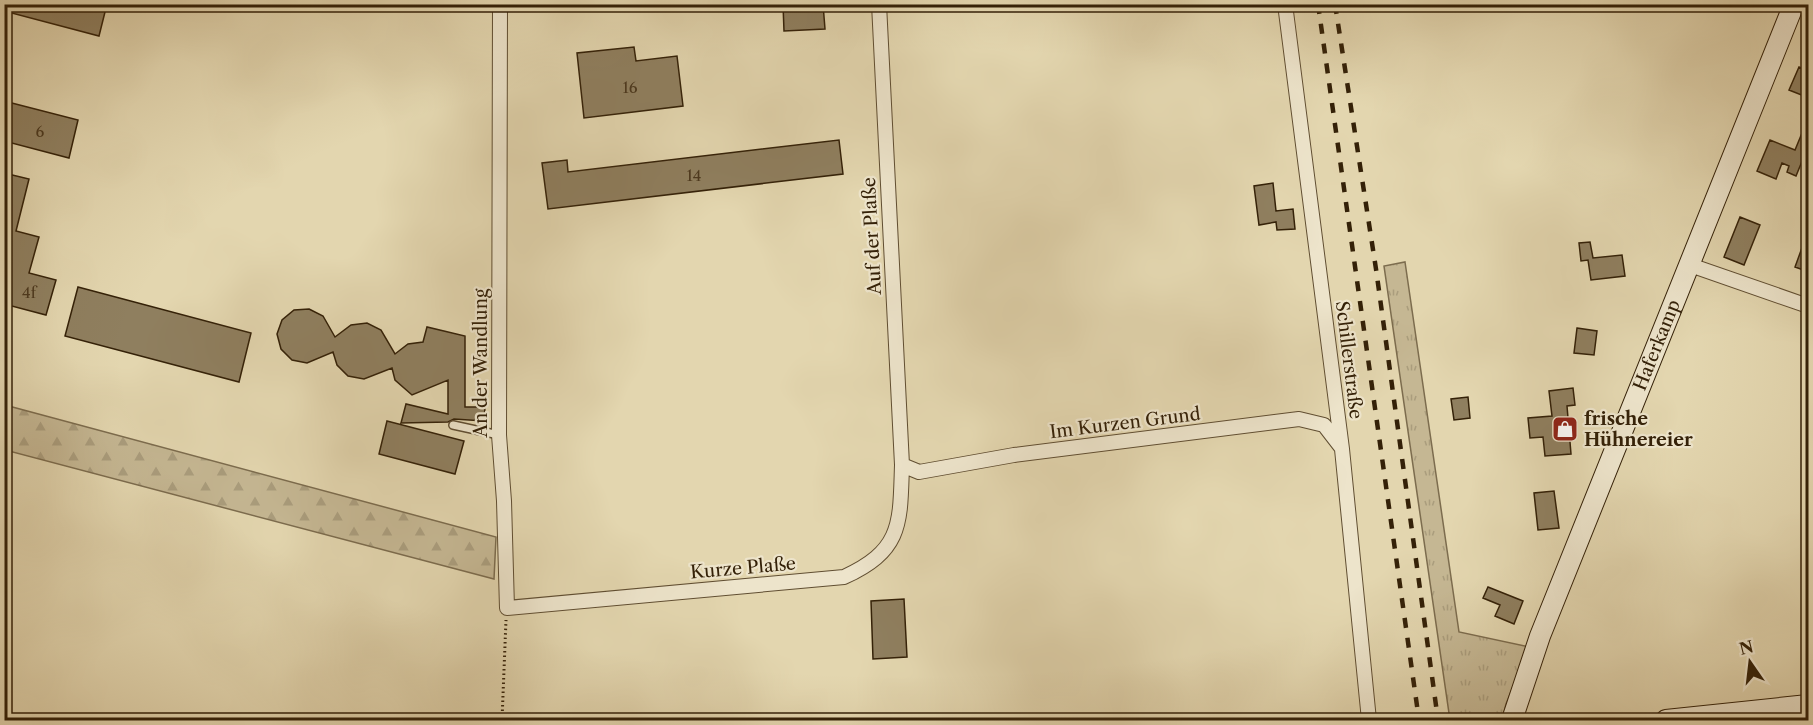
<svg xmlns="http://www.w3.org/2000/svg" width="1813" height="725" viewBox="0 0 1813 725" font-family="'Libre Caslon Text',serif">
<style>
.grass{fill:url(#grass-tufts);stroke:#7c6c4e;stroke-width:1.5}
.forest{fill:url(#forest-firs);stroke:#7c6c4e;stroke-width:1.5}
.building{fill:#8f7f5f;stroke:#342108;stroke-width:1.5}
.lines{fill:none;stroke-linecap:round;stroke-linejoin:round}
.lane-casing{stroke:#604e32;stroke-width:10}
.street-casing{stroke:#604e32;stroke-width:16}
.secondary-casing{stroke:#342108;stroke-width:22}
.path{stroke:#342108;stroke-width:3;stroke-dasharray:1.5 3;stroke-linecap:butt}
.lane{stroke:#ede4cb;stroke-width:7}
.street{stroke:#ede4cb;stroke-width:14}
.secondary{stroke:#ede4cb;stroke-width:20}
.rail{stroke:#342108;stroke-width:4.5;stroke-dasharray:10 10;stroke-linecap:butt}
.labels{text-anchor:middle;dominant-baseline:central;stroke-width:4.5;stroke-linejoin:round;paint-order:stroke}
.number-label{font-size:15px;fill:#4b381e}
.street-label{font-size:18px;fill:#342108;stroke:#ede4cb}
.poi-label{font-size:18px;font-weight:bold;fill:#342108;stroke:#ede4cb;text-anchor:start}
</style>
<defs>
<pattern id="grass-tufts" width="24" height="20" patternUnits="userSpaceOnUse" patternTransform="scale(1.5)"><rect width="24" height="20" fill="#c5b793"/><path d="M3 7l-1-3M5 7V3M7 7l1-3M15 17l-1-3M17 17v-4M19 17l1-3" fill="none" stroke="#aa9d7d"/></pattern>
<pattern id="forest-firs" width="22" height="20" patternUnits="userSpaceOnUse" patternTransform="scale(1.5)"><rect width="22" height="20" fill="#c5b793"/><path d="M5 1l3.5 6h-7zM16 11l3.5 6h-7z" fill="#aa9d7d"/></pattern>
</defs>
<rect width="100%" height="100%" fill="#e3d6af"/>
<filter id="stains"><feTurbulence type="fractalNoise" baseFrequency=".00333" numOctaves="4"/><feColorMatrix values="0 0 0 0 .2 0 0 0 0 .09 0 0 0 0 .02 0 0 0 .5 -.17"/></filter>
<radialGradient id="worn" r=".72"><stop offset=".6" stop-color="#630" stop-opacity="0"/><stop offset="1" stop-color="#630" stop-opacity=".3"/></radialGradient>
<path class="grass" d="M1405,262L1459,632L1529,647L1506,704L1502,720H1450L1384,266Z"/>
<path class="forest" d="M5,405L496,537L494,579L5,450Z"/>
<path class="building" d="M4,4H107L99,36L4,11Z
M783,4H823L825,29L784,31Z
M634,47L636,61L677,56L683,106L584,118L577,53Z
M1799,67L1809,71V98L1789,90Z
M4,101L78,120L69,158L4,141Z
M1809,116V156L1805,154L1796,176L1787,172L1789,166L1782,163L1776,179L1757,171L1770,140L1795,150Z
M839,140L843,174L548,209L542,163L567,160L568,172Z
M4,173L29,179L16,231L39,237L29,273L56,280L46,315L4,304Z
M1273,183L1276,211L1293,209L1295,229L1277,230L1276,222L1259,225L1254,186Z
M1740,217L1760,225L1744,265L1724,257Z
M1807,234H1809V272L1795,267Z
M1590,242L1593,258L1622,255L1625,276L1591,280L1588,260L1581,261L1579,243Z
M78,287L251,333L239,382L65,336Z
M309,309L323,316L335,337L351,325L367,323L381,330L395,354L408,344L423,342L427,327L465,336V407H485L484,421L454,419L448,422L401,423L406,404L448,414V380L412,395L395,380L392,368L364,379L348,376L337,365L333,352L307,363L292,360L281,349L277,334L282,320L294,310Z
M1577,328L1597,331L1594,355L1574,353Z
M1573,388L1575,405L1567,406L1571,454L1545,456L1543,437L1530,438L1528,418L1552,416L1549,391Z
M1468,397L1470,418L1454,420L1451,399Z
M387,421L464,441L455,474L379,454Z
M1554,491L1559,528L1538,530L1534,493Z
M1488,587L1523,601L1514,624L1495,616L1500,605L1483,598Z
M904,599L907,657L873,659L871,601Z"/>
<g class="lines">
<g class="lane-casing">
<path id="lane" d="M453,425L499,435"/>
</g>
<g class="street-casing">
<path id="street" d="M500,4L499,435L504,501L507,608L844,577C903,550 900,523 902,465L879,4
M1285,4L1342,449L1369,720
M1690,265L1808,306
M902,465L919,472L1014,455L1299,419L1324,425L1341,447"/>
</g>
<g class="secondary-casing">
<g id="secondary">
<path id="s1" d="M1512,720L1540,636L1794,4"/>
<path d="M1666,720L1808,705"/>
</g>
</g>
<path class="path" d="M502,720L506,620"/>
<use href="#lane" class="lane"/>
<use href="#street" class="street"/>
<use href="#secondary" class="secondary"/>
<path class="rail" d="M1318,4L1419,720
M1335,4L1376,269L1438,720"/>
</g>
<defs>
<g id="shop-square" transform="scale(1.35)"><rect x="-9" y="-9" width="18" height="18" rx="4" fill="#8f2418" stroke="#ede4cb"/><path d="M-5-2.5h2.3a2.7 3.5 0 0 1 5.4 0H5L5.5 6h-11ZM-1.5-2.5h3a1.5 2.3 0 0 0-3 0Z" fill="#fff"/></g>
</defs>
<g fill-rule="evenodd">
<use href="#shop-square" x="1565" y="429"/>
</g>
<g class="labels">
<g class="number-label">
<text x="630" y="87">16</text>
<text x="40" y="131">6</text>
<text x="694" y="175">14</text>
<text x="29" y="292">4f</text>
</g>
<g class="street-label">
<text transform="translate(872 236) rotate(-93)">Auf der Plaße</text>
<text stroke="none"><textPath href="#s1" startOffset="402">Haferkamp</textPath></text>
<text transform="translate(1349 360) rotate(83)">Schillerstraße</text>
<text transform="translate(481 363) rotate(-90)">An der Wandlung</text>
<text transform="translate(1125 423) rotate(-7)">Im Kurzen Grund</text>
<text transform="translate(743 568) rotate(-5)">Kurze Plaße</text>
</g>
<g class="poi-label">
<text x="1584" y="419">frische<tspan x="1584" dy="21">Hühnereier</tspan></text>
</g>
</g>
<rect width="1813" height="725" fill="none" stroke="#e3d6af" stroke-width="24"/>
<rect x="6" y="6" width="1801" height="713" fill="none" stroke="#342108" stroke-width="3"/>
<rect x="12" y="12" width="1789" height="701" fill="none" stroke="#342108" stroke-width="1.5"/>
<g transform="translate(1750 662) rotate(346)" stroke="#ede4cb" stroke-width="4.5" paint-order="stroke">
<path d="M0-4.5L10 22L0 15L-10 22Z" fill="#342108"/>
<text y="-9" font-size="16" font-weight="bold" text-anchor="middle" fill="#342108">N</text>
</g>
<rect width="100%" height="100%" filter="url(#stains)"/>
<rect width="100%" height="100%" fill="url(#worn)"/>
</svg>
